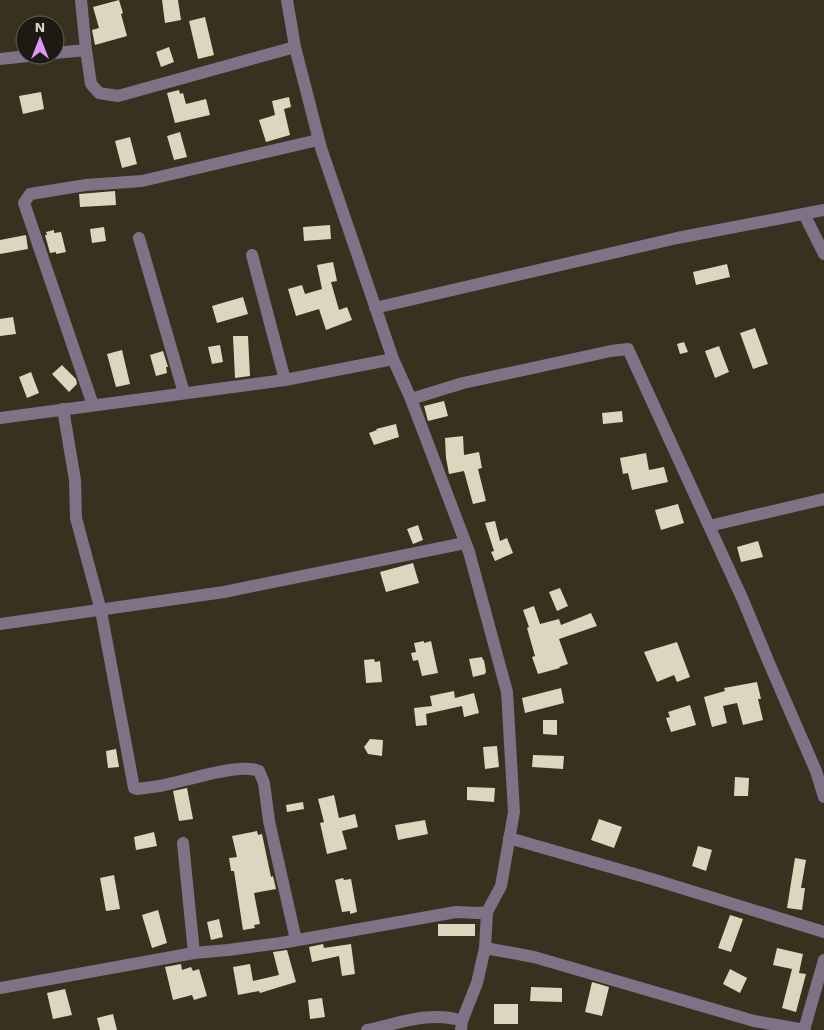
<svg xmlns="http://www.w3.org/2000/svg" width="824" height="1030" viewBox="0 0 824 1030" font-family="'Work Sans',sans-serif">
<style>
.building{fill:#dcd6bf}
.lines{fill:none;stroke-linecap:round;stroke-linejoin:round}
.minor{stroke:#807186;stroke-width:12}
</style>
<rect width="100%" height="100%" fill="#37321f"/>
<path class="building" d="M119,0L123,13L121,14L127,36L95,45L92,30L99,28L93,7Z
M162,0H178L181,20L165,23Z
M205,17L214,55L198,59L189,21Z
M169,47L174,62L161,67L156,52Z
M179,90L180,94L183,93L186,104L206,99L210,115L175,123L167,93Z
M41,92L44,109L23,114L19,96Z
M289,97L291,107L284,109L290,135L266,142L259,120L275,115L272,101Z
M180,132L187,157L174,160L167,136Z
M130,137L137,164L122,168L115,141Z
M115,191L116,205L80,207L79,194Z
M330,225L331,239L304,241L303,227Z
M104,227L106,241L92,243L90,229Z
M54,230V233L61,232L66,252L56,254V252L50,253L45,235H47L46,232Z
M26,235L28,249L0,254V240Z
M333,262L337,281L331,282L339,310L347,307L352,320L326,330L319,309L296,316L288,289L302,285L305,294L322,289L317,265Z
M727,264L730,277L696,285L693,272Z
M243,297L248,314L217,323L212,306Z
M13,317L16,334L0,336V319Z
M755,328L768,364L753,369L740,333Z
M233,336H248L250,376L235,378Z
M684,342L688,352L680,354L677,344Z
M220,345L223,362L212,364L208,347Z
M719,346L729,372L715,378L705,351Z
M122,350L130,384L116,387L107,354Z
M163,351L168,367H166L167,373L156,376L150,355Z
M62,365L76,379L77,384L69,392L52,374Z
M31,372L39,393L27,398L19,377Z
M444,401L448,416L428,421L424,406Z
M622,411L623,422L603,424L602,413Z
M396,424L399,437L374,445L369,433L377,430L376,429Z
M463,436L464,455L479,452L482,468L478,469L486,501L473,504L464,471L449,474L446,458L445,438Z
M646,453L649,470L664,467L668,482L632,490L628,473L623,474L620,458Z
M678,504L684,523L661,530L655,510Z
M495,521L500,541L507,538L513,553L495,561L491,552L494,551L485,523Z
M418,525L423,540L413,544L407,529Z
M758,541L763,557L741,562L737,547Z
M413,563L419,583L386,592L380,572Z
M560,588L568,606L557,611L549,592Z
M534,606L540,624L559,619L561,625L591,613L597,626L559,639L568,664L559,667L560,668L538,674L532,657L535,656L527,628L529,627L523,610Z
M424,641V643L431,641L438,673L422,676L418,660L413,661L411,653L416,652L414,643Z
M677,642L690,677L677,682L674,675L657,682L644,652Z
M482,657L483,660H484L486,672L485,674L473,677L469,659Z
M374,659L375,662L380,661L382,682L366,683L364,660Z
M757,682L761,699H758L763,720L743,725L737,703L723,706L727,723L712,727L704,697L725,691L724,688Z
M561,688L564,703L525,713L522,698Z
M454,691L455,698L474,693L479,713L464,717L462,706L426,714L427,725L416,726L414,708L432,706L430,696Z
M690,705L696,725L671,732L666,718L670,717L668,712Z
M543,720H557V735L543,734Z
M370,739L383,740L382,756L368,754L364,747Z
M497,746L499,767L485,769L483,747Z
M116,749L119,767L108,768L106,751Z
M533,755L564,756L563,769L532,767Z
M735,777L749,778L748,796H734Z
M467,787L495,788L494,802L467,800Z
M187,788L193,819L179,821L173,791Z
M334,795L339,818L355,814L358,827L342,831L347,849L327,854L320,823L324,822L318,799Z
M303,802L304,809L287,812L286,805Z
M599,819L622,827L614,848L591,840Z
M425,820L428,834L398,840L395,825Z
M257,831L258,835L262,834L271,877L273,876L276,889L254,893L260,924L254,925L255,928L243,930L234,871H231L229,858L237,857L232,836Z
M154,832L157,846L136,850L134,837Z
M698,846L712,850L706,871L692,866Z
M795,858L806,860L801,888H805L802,910L787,908Z
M114,875L120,909L106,911L100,878Z
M343,878L344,880L351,879L357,912L350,914V911L342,912L335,880Z
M158,910L167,943L152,948L142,915Z
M730,915L743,919L731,952L718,948Z
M219,919L223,937L211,940L207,922Z
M438,924H475V936H438Z
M323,944L324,948L351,944L355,974L342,976L339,956L312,962L309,947Z
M777,948L803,954L799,973L806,974L796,1012L782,1008L792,969L773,965Z
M287,950L296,982L260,993L259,991L238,995L233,967L250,964L253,981L279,975L273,952Z
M181,964L182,970L191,967L193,971L199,969L207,996L194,1000L192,995L173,1000L165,967Z
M730,969L747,978L740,993L723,984Z
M592,982L609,987L602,1016L585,1012Z
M531,987L562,988V1002L530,1001Z
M65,989L72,1015L53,1019L47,993Z
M322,998L325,1017L310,1019L308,1000Z
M494,1004H518V1024H494Z
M113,1014L117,1030H100L97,1018Z"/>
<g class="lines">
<path class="minor" d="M81,0L86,50L91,84L99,93L118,96L295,47
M287,0L295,47L321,148L393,359L411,399L469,552L507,692L514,812L501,886L487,912L485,948L477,983L462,1021L461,1030
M55,53L86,50
M0,59L37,55
M804,214L824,254
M139,238L184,393
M252,255L285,380
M375,308L677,238L824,210
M411,399L463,383L611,351L628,349L743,600L769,663L816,771L824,797
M93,405L24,203L30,194L86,185L142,181L318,140
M63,409L75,480L76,518L101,611L134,788L137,789C145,788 153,787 160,786C183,782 240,762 259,771L264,783L269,821L296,940
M0,418L285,380L393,359
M709,526L824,499
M0,624L224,592L465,543
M509,838L652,879L824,932
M183,843L194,953
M485,948L534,957L754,1021L805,1030
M0,988L194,953L228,950L281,943L456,912L478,913L487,912
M367,1030C397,1024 432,1010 462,1021
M804,1030L824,960"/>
</g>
<g transform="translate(40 40)"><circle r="24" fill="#1c1a12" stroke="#66645a"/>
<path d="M0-4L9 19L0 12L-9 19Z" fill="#db99f5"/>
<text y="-8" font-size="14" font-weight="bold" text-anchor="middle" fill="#d4d2c6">N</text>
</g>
</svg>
